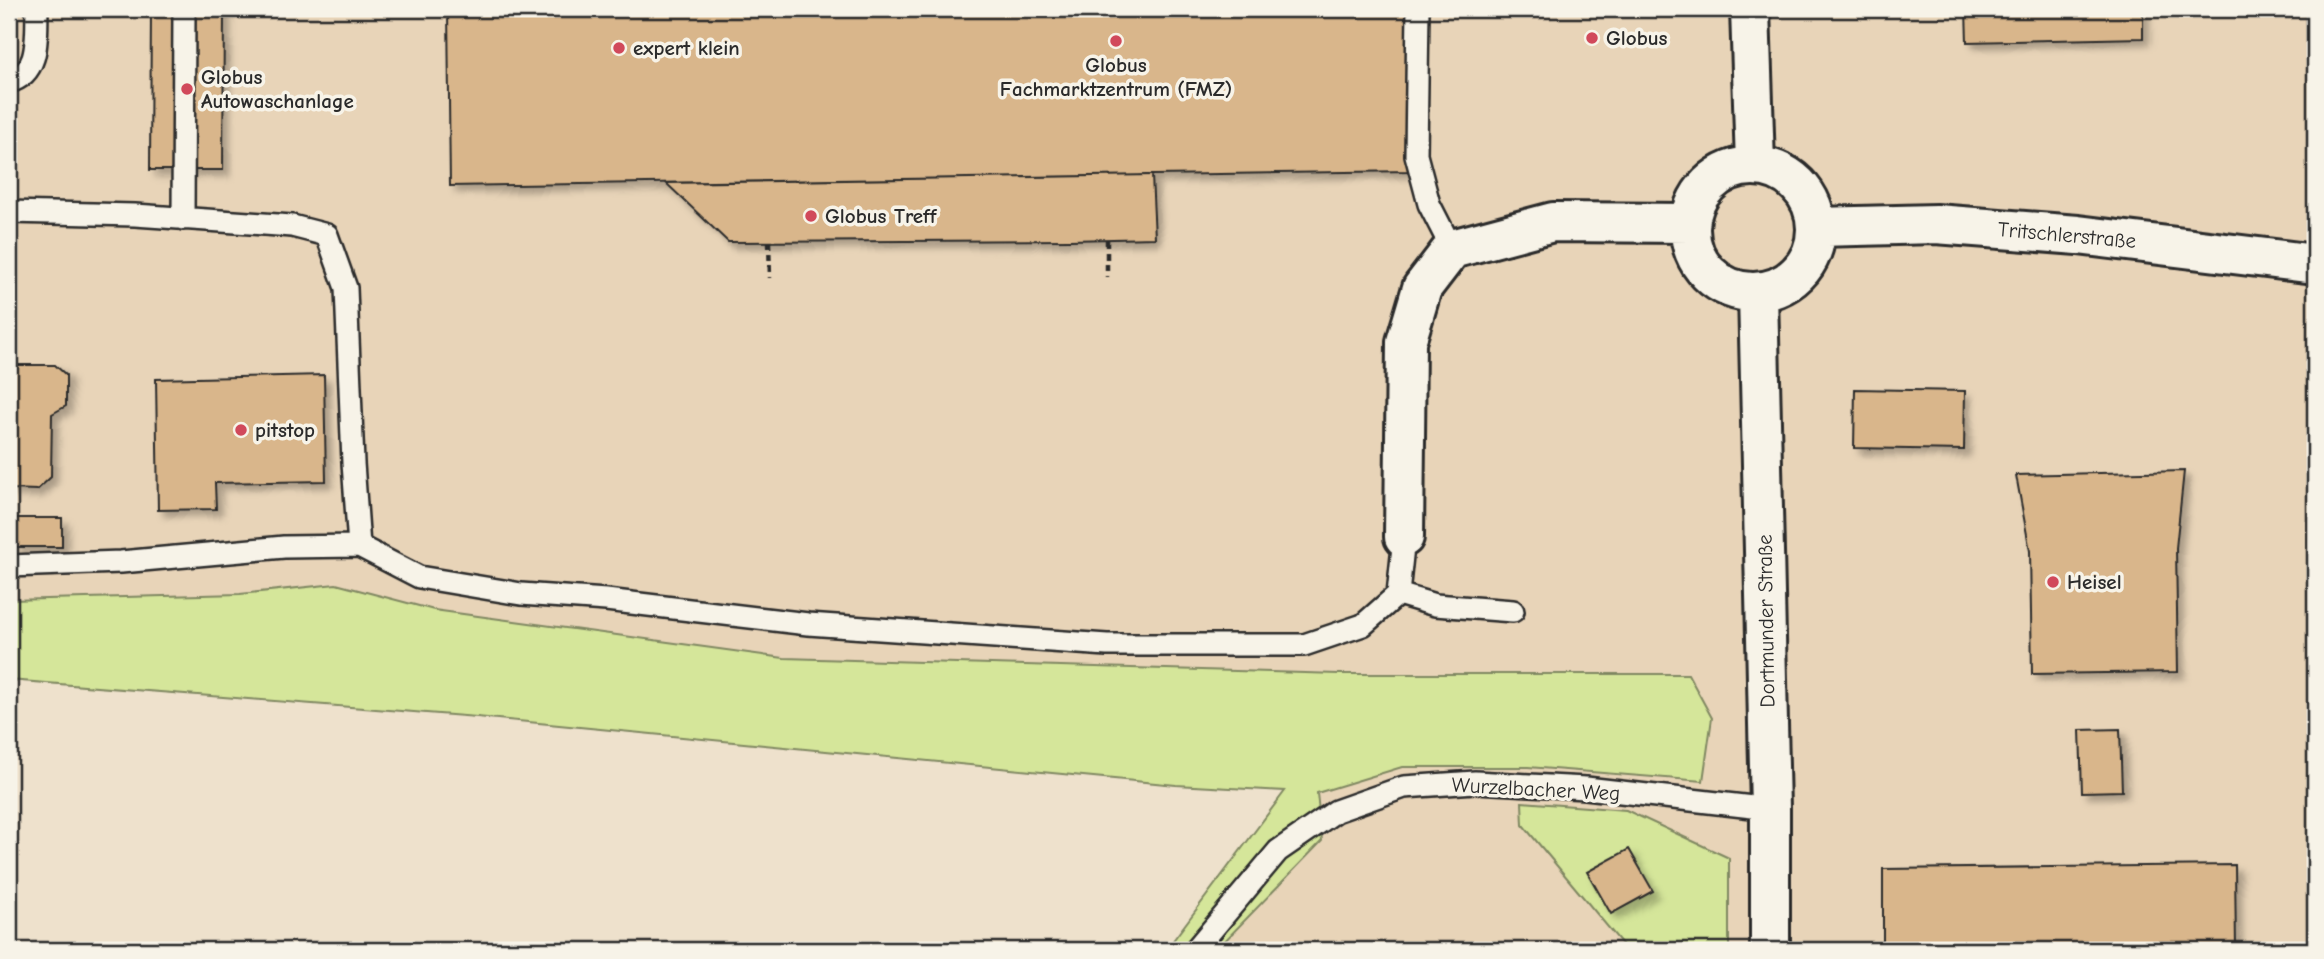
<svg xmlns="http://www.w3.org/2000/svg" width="2324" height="959" viewBox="0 0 2324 959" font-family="'Comic Neue',sans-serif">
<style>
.built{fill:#e8d4b8}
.green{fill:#d5e69a;stroke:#808862;stroke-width:2}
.building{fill:#d9b68b;stroke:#2b2b2b;stroke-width:2;filter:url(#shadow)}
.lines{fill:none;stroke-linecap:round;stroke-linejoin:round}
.lane-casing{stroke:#2b2b2b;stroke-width:26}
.street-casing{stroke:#2b2b2b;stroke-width:44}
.path{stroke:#2b2b2b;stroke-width:4.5;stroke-dasharray:7 5;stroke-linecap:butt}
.lane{stroke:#f7f3e8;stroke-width:21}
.street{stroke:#f7f3e8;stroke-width:38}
.poi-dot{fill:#d1495b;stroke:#f7f3e8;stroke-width:2.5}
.labels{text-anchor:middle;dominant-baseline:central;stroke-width:7;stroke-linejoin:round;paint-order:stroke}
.poi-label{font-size:21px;font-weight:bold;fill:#2b2b2b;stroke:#f7f3e8;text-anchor:start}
.street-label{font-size:21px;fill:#2b2b2b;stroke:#f7f3e8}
</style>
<defs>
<filter id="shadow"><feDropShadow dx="6" dy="6" stdDeviation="3.5" flood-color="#0004"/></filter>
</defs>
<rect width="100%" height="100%" fill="#eee1cc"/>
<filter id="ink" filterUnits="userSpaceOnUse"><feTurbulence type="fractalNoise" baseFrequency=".0143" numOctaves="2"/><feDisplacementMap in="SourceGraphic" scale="14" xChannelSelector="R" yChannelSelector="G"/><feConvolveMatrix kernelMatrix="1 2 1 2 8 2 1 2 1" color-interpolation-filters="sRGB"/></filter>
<g filter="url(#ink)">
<path class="built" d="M9,9H2315V950H1216L1321,841L1316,793L1402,767H1528L1688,674H1339L784,658L434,610L336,584L240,594L9,600Z"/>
<path class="green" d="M336,584L434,610L784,658L1339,674H1688L1712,718L1703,781L1528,767H1402L1317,793L1322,841L1216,950H1166L1285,791L1176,785L477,717L9,680V600L240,594Z
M1522,802L1626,810L1729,858V950H1627L1523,825Z"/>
<path class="building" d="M151,9H224L223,170H150Z
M448,9H1411L1412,171L450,186Z
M1966,9H2143V38L1967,42Z
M1152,175L1155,238L1070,240L728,242L666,183Z
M9,365H55L66,375V406L52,414L51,477L37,490L9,489Z
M324,375L326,481L215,483L216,509L158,510L156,379Z
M1855,389L1965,391L1964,450L1854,448Z
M2184,471L2176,548L2178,672L2032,674L2030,551L2016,475Z
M15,518H62V547H15Z
M2120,729L2122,791L2082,792L2080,730Z
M1629,849L1653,891L1611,914L1587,872Z
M2235,865L2236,950H1883V869Z"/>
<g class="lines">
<g class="lane-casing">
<path id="lane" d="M1418,9L1416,155L1429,204L1452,249
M9,82C41,73 36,36 37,9
M9,212L135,215L292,226L327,235L346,288L353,463L359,546L419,577L521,594L606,600L808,624L1107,645H1304L1363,625L1398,594L1404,537
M183,219L184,9
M9,566L121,562L284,547L359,546
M1398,594L1435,605L1513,611
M1195,950L1278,851L1336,811L1404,787L1475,782L1586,788L1770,809"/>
</g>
<g class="street-casing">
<path id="street" d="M1750,9L1755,165
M1690 229a63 63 0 1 1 126 0a63 63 0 1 1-126 0Z
M1817,227L1936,224L2078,235L2315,264
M1758,293L1770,809V950
M1404,537L1406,342L1422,288L1452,249L1553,222L1690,223"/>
</g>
<path class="path" d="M1107,240V277
M769,241L770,278"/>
<use href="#lane" class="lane"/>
<use href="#street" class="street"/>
</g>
</g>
<g class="poi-dot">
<circle cx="1592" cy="38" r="7"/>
<circle cx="1116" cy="41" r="7"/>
<circle cx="619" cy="48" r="7"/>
<circle cx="187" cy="89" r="7"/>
<circle cx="811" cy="216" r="7"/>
<circle cx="241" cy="430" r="7"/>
<circle cx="2053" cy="582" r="7"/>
</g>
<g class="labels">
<g class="poi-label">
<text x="1606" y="38">Globus</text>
<text x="633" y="48">expert klein</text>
<text x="1116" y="65" text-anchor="middle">Globus<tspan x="1116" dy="24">Fachmarktzentrum (FMZ)</tspan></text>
<text x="201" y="77">Globus<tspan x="201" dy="24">Autowaschanlage</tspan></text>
<text x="825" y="216">Globus Treff</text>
<text x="255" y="430">pitstop</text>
<text x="2067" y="582">Heisel</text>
</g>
<g class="street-label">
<text transform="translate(2067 235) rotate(5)">Tritschlerstraße</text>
<text transform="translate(1766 621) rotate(-91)">Dortmunder Straße</text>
<text transform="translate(1536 789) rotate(3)">Wurzelbacher Weg</text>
</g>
</g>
<rect width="2324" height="959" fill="none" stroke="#f7f3e8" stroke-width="35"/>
<rect x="18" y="18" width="2289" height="924" fill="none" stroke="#2b2b2b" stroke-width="2.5" filter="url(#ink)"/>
</svg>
